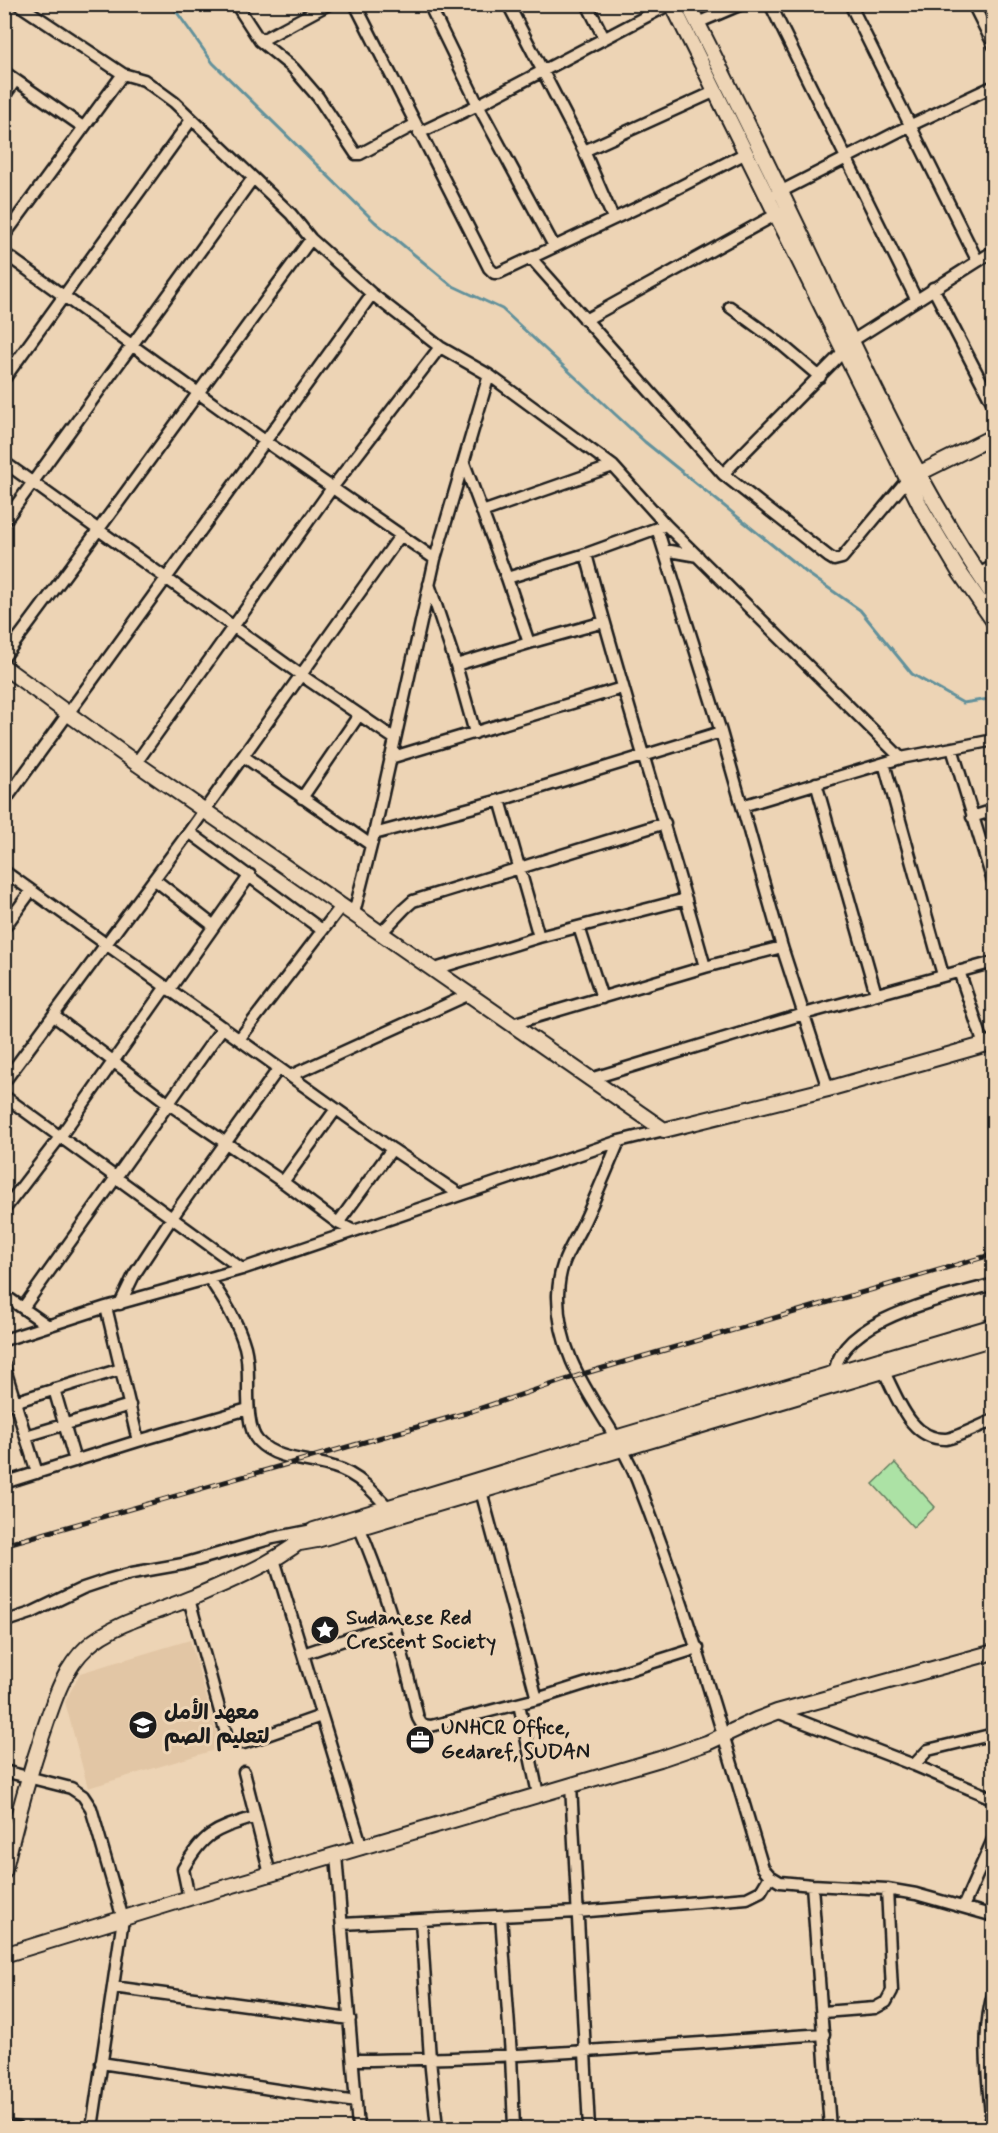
<svg xmlns="http://www.w3.org/2000/svg" width="998" height="2133" viewBox="0 0 998 2133" font-family="Mynerve,'Playpen Sans Arabic',sans-serif">
<style>
.built{fill:#e2c6a5}
.green{fill:#ace2a5;stroke:#647f60;stroke-width:1.5}
.lines{fill:none;stroke-linecap:round;stroke-linejoin:round}
.stream{stroke:#62919b;stroke-width:3}
.street-casing{stroke:#1c1c1c;stroke-width:15}
.secondary-casing{stroke:#1c1c1c;stroke-width:18}
.street{stroke:#edd4b5;stroke-width:10}
.secondary{stroke:#edd4b5;stroke-width:14}
.rail-casing{stroke:#1c1c1c;stroke-width:5}
.rail{stroke:#edd4b5;stroke-width:3;stroke-dasharray:9;stroke-linecap:butt}
.labels{text-anchor:middle;dominant-baseline:central;stroke-width:6;stroke-linejoin:round;paint-order:stroke}
.poi-label{font-size:21px;font-weight:bold;fill:#1c1c1c;stroke:#edd4b5;text-anchor:start}
</style>
<rect width="100%" height="100%" fill="#edd4b5"/>
<filter id="ink" filterUnits="userSpaceOnUse"><feTurbulence type="fractalNoise" baseFrequency=".0167" numOctaves="2"/><feDisplacementMap in="SourceGraphic" scale="12" xChannelSelector="R" yChannelSelector="G"/><feConvolveMatrix kernelMatrix="1 2 1 2 8 2 1 2 1" color-interpolation-filters="sRGB"/></filter>
<g filter="url(#ink)">
<path class="built" d="M190,1640L221,1748L88,1788L65,1702L80,1673Z"/>
<path class="green" d="M895,1463L935,1507L913,1527L873,1484Z"/>
<g class="lines">
<path class="stream" d="M171,4L213,63L375,222L451,285L502,309L645,442L807,573L860,610L912,674L963,703L989,699L994,700"/>
<g class="street-casing">
<path id="street" d="M18,4L123,74L144,80L174,102L291,214L311,239L372,294L440,347L489,375L435,559L374,834L354,913
M236,4L260,41L293,68L318,97L356,154H360L416,124
M355,4L489,268L494,273H499L660,197L746,153
M429,4L478,105L554,246
M508,4L584,151
M587,4L604,38
M770,4L916,299
M850,4L977,260
M973,4L994,46
M697,23L742,4
M260,41L329,4
M4,72L83,127
M4,96L15,81
M419,133L478,105L670,4
M776,194L909,126L994,86
M613,218L584,151L716,91
M4,236L123,74
M4,253L265,441L435,559
M531,258L723,474L829,557L834,560L842,558L907,480
M933,288L994,406
M730,307L781,344L820,377
M585,320L777,214
M852,341L994,251
M489,375L613,466L666,525L901,758L994,740
M4,379L191,120
M4,462L301,675L395,739
M464,463L507,578L586,554L663,526
M723,474L843,352
M482,512L613,466
M4,522L253,178
M657,528L721,732L782,947L828,1089
M664,550L698,556
M586,554C622,692 667,829 705,967
M978,574L994,566
M507,578L529,643L604,622
M429,584L456,665L475,733
M4,657C108,519 208,378 311,239
M456,665L529,643
M952,748L994,885
M243,756L371,845
M390,758L622,688
M136,763L332,488L440,347
M884,763L943,975
M816,783L876,994
M302,798L359,715
M500,800L539,937
M4,802L372,294
M742,806L901,758
M972,817L994,810
M189,832L322,930
M374,834L500,800L721,732
M4,871L392,1149L459,1194
M154,879L214,926
M579,927L602,998
M4,928L31,891
M381,933L404,909L413,901L665,823
M435,969L539,937L686,899
M959,971L984,1045
M169,990L250,875
M54,1016L169,1104L283,1182L338,1223L352,1230
M512,1024L705,967L782,947
M240,1038L342,905
M290,1076L470,994
M590,1079L804,1014L994,962
M4,1082L189,832L400,536
M4,1096L242,1269
M619,1141C608,1167 597,1194 585,1220C571,1249 559,1261 558,1295C557,1371 611,1415 637,1480C687,1607 724,1738 763,1868L770,1876L780,1882L812,1885L887,1889L916,1894L994,1916
M283,1182L336,1109
M4,1210L60,1137L165,988
M338,1223L392,1149
M209,1278C223,1299 238,1322 245,1347C248,1358 248,1372 248,1383C248,1398 247,1429 258,1441C277,1461 310,1459 334,1467C358,1474 375,1493 391,1511
M4,1295L47,1325
M120,1304L134,1275L171,1219L279,1068
M106,1307L138,1441
M23,1308L223,1027
M4,1340L106,1307L242,1269L619,1141L664,1130
M4,1366L37,1473
M884,1372C898,1398 910,1440 946,1439C956,1438 983,1424 994,1420
M834,1380C832,1319 950,1297 994,1284
M54,1389L75,1461
M4,1405L121,1369
M26,1436L130,1405
M4,1483L138,1441L248,1409
M481,1491L537,1699
M357,1522C385,1585 403,1651 418,1718L422,1725L431,1726L537,1699L698,1648
M274,1559L362,1848
M189,1599L227,1737L234,1742L244,1743L321,1716
M4,1622L31,1613L83,1588L107,1580L132,1573L183,1564L273,1538L313,1530
M303,1654L394,1623
M519,1704L538,1794
M777,1712L914,1765L994,1799
M914,1765L928,1750L994,1734
M4,1771L71,1788L83,1796L91,1808L123,1919L92,2128
M244,1772L270,1874
M571,1785L589,2128
M336,1855L358,2128
M812,1885L830,2128
M189,1898L183,1869C205,1831 215,1830 255,1817
M963,1907L994,1837
M501,1916L511,2055L514,2128
M421,1920L430,2059L437,2128
M342,1924L577,1912L747,1898L761,1891L770,1876
M113,1987L350,2019
M823,2012L875,2008L886,2002L892,1991L887,1889
M353,2060C510,2059 667,2045 824,2034
M101,2063L356,2102
M4,2126L17,2128
M992,2128C989,2084 980,2034 994,1991"/>
</g>
<g class="secondary-casing">
<path id="secondary" d="M672,4L923,511L958,570L994,622
M688,4C731,89 773,175 814,261C868,376 922,492 994,597
M912,477L994,436
M4,667L136,763L664,1130L828,1089L994,1042
M300,1543L317,1540L994,1338
M4,1872C15,1826 27,1781 42,1736C53,1704 62,1670 87,1647C111,1624 163,1610 194,1597C236,1578 279,1562 314,1530L615,1438L994,1326
M4,1955L189,1898L660,1759L707,1743L756,1720L777,1712L994,1652"/>
</g>
<use href="#street" class="street"/>
<use href="#secondary" class="secondary"/>
<g class="rail-casing">
<path id="rail" d="M4,1545L466,1413L586,1373L994,1254"/>
</g>
<use href="#rail" class="rail"/>
</g>
</g>
<defs>
<g id="sight-disc" transform="scale(1.5)"><circle r="9.5" fill="#1c1c1c" stroke="#edd4b5"/><path d="M0-6L1.8-2.2L6-1.7L2.9 1.2L3.7 5.4L0 3.3L-3.7 5.4L-2.9 1.2L-6-1.7L-1.8-2.2Z" fill="#fff"/></g>
<g id="school-disc" transform="scale(1.5)"><circle r="9.5" fill="#1c1c1c" stroke="#edd4b5"/><path d="M0-5L7-2L0 1L-7-2ZM-4 1L0 2.5L4 1V4Q0 6-4 4Z" fill="#fff"/></g>
<g id="office-disc" transform="scale(1.5)"><circle r="9.5" fill="#1c1c1c" stroke="#edd4b5"/><path d="M-6-3h4V-5.5h4V-3h4V5H-6ZM-1-4.5V-3h2v-1.5ZM-6 0V1H6V0Z" fill="#fff"/></g>
</defs>
<g fill-rule="evenodd">
<use href="#sight-disc" x="325" y="1630"/>
<use href="#school-disc" x="143" y="1725"/>
<use href="#office-disc" x="420" y="1740"/>
</g>
<g class="labels">
<g class="poi-label">
<text x="346" y="1618">Sudanese Red<tspan x="346" dy="24">Crescent Society</tspan></text>
<text x="164" y="1713">معهد الأمل<tspan x="164" dy="24">لتعليم الصم</tspan></text>
<text x="441" y="1728">UNHCR Office,<tspan x="441" dy="24">Gedaref, SUDAN</tspan></text>
</g>
</g>
<rect width="998" height="2133" fill="none" stroke="#edd4b5" stroke-width="24"/>
<rect x="12" y="12" width="974" height="2109" fill="none" stroke="#1c1c1c" stroke-width="2" filter="url(#ink)"/>
</svg>
